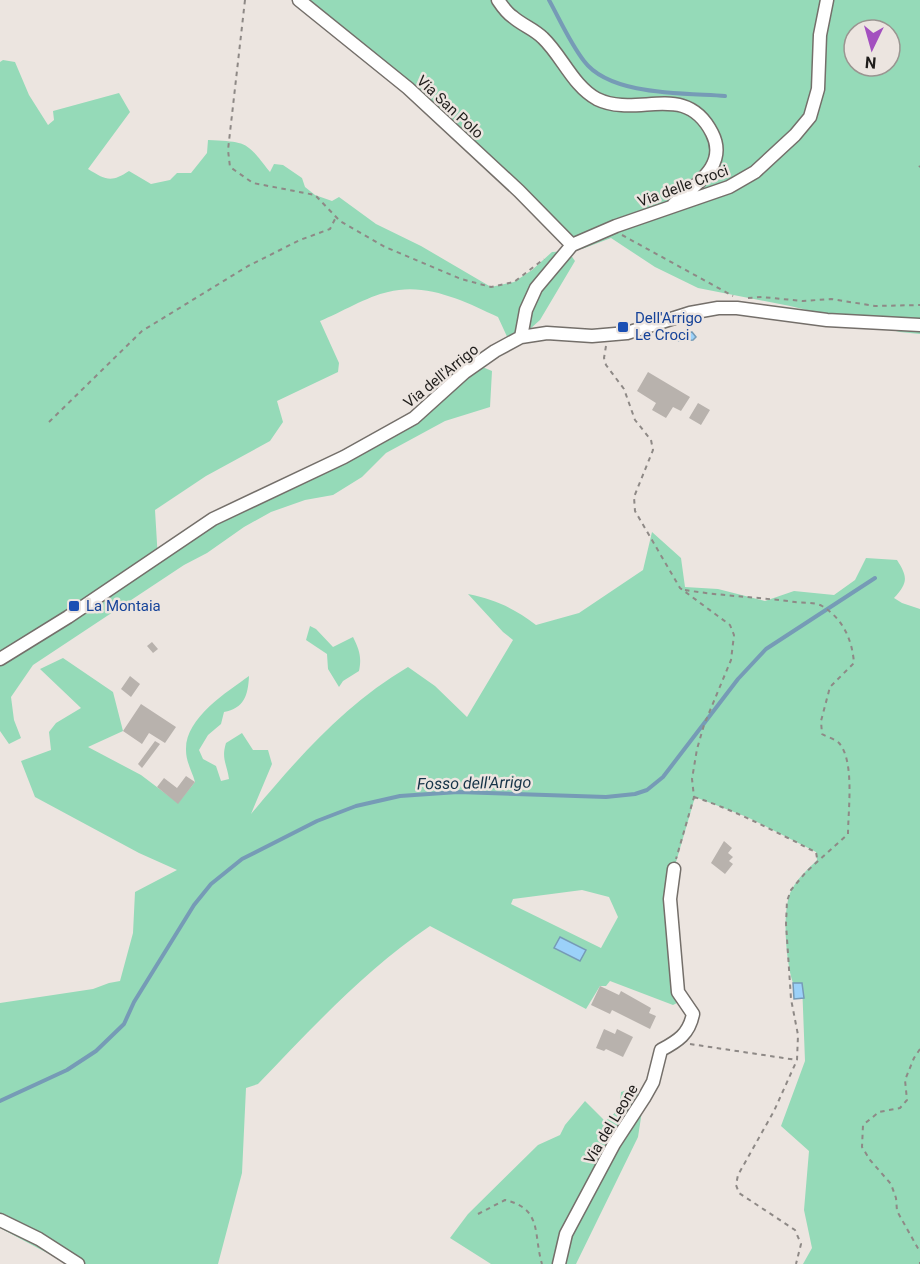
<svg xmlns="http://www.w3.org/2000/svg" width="920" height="1264" viewBox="0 0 920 1264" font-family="Roboto,sans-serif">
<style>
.green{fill:#95dab8;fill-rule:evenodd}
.water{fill:#9bd1f9;stroke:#769bb6;stroke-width:1.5}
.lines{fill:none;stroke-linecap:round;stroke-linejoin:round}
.stream{stroke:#769bb6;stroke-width:4}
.building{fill:#b8b2ad}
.street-casing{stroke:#746f6a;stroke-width:15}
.path{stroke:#8e8986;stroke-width:2;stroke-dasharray:4.5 4.5;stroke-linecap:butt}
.street{stroke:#fff;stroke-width:12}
.transit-dot{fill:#1a4fb4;stroke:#ece5e0;stroke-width:2}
.labels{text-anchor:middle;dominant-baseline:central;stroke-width:5;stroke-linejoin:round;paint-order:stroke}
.street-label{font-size:15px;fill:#1f1d1b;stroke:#ece5e0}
.transit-label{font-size:15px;fill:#164399;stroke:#ece5e0;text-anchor:start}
.water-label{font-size:16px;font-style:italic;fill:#163348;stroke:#ece5e0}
</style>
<rect width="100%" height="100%" fill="#ece5e0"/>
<path class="green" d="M299,0H920V334L900,332L790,306L698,288L655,267L611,238L582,249L572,245L408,88ZM854,30H890V66H854Z
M3,60L15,62L29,95L48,125L54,120L53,111L119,93L130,112L88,169C106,180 111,183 129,171L151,184L170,180L177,173H191L207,153L208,140C247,142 246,141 270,172L274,164L283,165L302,178L305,187L315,195L332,201L339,197L376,224L421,246L491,287L514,282L532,270L552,252L568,251L575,261L540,320L521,337L510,343L498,317C464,301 426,282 388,292C368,296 340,313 320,321L339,363L338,372L277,401L283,422L270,441L206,476L155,510L158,560L204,529L334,464L432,411L440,399L480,366L492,371L490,407L445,421L386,453L362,477L333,495L305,500L271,512L244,527L207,553L184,565L33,665L11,697L14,720L21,738L9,744L0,731V62Z
M652,532L681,558L685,587L718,589L765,601L794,591L834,595L855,580L866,558L897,560C908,577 908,583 894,598L902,603L920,609V1264H803L812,1248L804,1210L809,1151L781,1126L805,1061L802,983H793C786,963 781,908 792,889C798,878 808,869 817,860L816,852L747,817L695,797L674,869L683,1000L673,1005L610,981L606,986H600L586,1009L430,926C365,970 312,1028 258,1084L246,1088L242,1173L218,1264H68L0,1228V1003L93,989L109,983L120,981L133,933L135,892L177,870L139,853L35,797L21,761L51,750L49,732L56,723L81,708L40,669L63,658L113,692L123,731L88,747L141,775L178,803L195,782C192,771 186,762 186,750C185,718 227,692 249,676C248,696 244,708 224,712L221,724L208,735L199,750L203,759L216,766L221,781L229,779C227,764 221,759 226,743L242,733L253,750H268L272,764L251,814C298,758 344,705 408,667L435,686L467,717L513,640L503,632L468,594C496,600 514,608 536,625L579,613L643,570ZM582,890L609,897L618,917L601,948L511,904L513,899Z
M310,626L316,629L333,647L353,637C359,649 362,657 359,671L343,681L339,687L328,669L327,654L306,640Z
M633,1088L644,1098L638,1137L576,1264H491L450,1238L468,1214L538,1145L560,1135L565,1125L585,1101L605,1121C617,1114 620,1105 621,1092Z"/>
<path class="water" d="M692,332L696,337L693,340L679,341L676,339L679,333Z
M560,937L586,950L580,961L554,948Z
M793,983H802L804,998L794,999Z"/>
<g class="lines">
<path class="stream" d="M549,0C560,20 570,43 584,61C610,96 685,93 725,96
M0,1101L67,1070L96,1051L124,1024L134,1002L194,905L211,884L242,859L317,821L356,806L400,796L458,792L606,797L635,794L647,790L663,777L738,679L766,649L875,578"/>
</g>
<path class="building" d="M648,372L690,397L681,411L673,407L666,418L652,410L656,403L637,391Z
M698,403L710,410L701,425L689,418Z
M152,642L158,649L153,653L147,646Z
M130,676L140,684L131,697L121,689Z
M141,704L176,727L165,743L149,733L142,744L123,731Z
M155,741L160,744L142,768L138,764Z
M186,776L195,782L178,804L157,787L164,778L177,788Z
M724,841L732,848L728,853L733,857L729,861L733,864L725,874L711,863Z
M600,986L619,995L621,991L651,1008L649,1013L656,1016L650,1029L612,1010L610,1014L591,1005Z
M604,1029L615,1034L617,1029L633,1037L623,1057L606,1049L604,1051L596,1048Z"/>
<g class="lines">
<g class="street-casing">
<path id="street" d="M299,0L408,88L519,191L572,245
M498,0C502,6 507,13 513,17C522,25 534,29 543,38C562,56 573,86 597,99C638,119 685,80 712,133C729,166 694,185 673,205
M521,337L526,310L536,288L572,245L616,226L729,187L755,172L795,135L810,117L818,89L820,35L827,0
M0,659L68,617L213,519L344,457L414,418L465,372L495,351L521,337L547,333L592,336L627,333L690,313L718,308H737L827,320L920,325
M0,1220L39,1239L78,1264
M559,1264L566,1234L614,1144L644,1098L653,1082L661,1050C678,1041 689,1034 693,1014L678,992L670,899L674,869"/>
</g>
<path class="path" d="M245,0L228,150L230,167L253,183L315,195L340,221L385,247L461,279L491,287L514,282L544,259
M919,167L920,166
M622,235L733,296
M748,298L762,297L803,301L831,299L875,306L920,305
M606,346L604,358L606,365L624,389L635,420L651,440L653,450L634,497L635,511L680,588L730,625L734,635L731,660L704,725L697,749L692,779L694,797L676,859
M49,422L142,331L248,266L300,240L330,229L336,217
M685,590C721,596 758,597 795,602C803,603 815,602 822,606C843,619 852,639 854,663L830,687L821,721L822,734C827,737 835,739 839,743C855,761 848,811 848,834L806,872L791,890L787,901L786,924L791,999L798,1035L797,1060L774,1111L738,1175L736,1185L739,1193L795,1230L801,1244L796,1264
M694,797C726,807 756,822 786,837C797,842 806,848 816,852L817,858
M690,1044L797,1060
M920,1049L914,1058L905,1080L907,1100L900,1108L879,1112L863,1125L862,1147L870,1160L891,1184L896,1198L897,1211L920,1252
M478,1214L505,1200C543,1209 533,1234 542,1264
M920,1264V1262"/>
<use href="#street" class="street"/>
</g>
<g class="transit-dot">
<rect x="617" y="321" width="12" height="12" rx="3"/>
<rect x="68" y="600" width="12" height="12" rx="3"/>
</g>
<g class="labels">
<g class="street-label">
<text transform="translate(450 107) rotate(43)">Via San Polo</text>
<text transform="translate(683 186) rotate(-20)">Via delle Croci</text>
<text transform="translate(441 376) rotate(-39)">Via dell'Arrigo</text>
<text transform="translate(611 1124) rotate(-59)">Via del Leone</text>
</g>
<g class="transit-label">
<text x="635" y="318">Dell'Arrigo<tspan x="635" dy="17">Le Croci</tspan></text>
<text x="86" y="606">La Montaia</text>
</g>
<g class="water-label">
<text transform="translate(474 783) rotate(-1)">Fosso dell'Arrigo</text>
</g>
</g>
<g transform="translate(872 48) rotate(185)"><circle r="28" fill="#ece5e0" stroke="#9a9591" stroke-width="1.5"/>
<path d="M0-4.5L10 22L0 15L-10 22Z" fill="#a350bf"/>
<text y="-9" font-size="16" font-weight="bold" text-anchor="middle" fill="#1f1d1b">N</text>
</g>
</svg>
